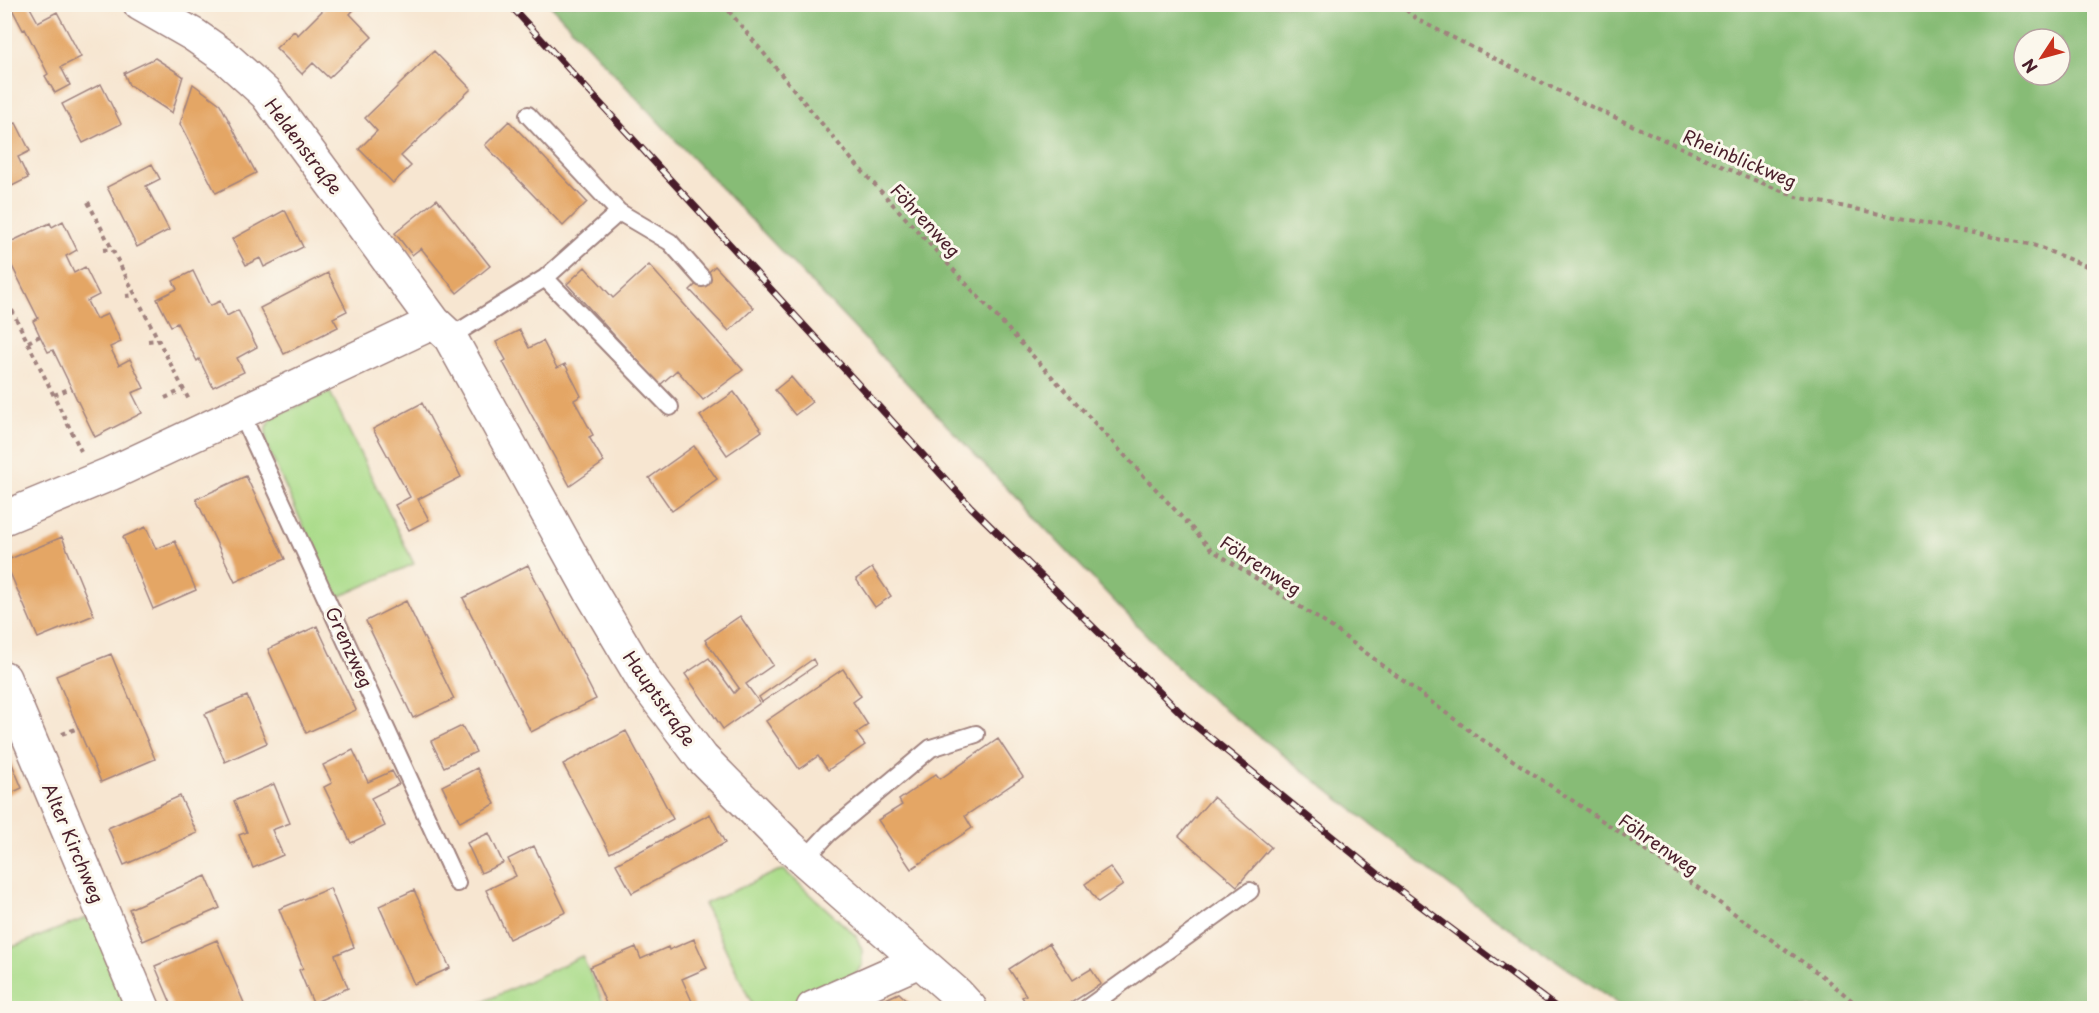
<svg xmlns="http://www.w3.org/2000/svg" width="2099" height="1013" viewBox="0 0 2099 1013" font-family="'Playpen Sans',sans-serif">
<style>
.green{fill:#aadc8a;stroke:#7a7e5a;stroke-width:1.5}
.forest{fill:#87bc76;stroke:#686e50;stroke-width:1.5;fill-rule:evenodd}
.building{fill:#e4a665}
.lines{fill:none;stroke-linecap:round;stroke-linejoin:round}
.lane-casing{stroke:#a0827e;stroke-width:20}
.street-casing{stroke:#a0827e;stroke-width:36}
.path{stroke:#a0827e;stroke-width:4;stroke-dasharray:4.5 4.5;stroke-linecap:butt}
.lane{stroke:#fff;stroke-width:16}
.street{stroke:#fff;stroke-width:33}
.rail-casing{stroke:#4a1f2b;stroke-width:7}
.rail{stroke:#fbf7ec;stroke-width:4.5;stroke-dasharray:14;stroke-linecap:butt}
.labels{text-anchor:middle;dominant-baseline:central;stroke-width:6;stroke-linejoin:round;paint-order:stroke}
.street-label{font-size:18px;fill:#4a1f2b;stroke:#fbf7ec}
</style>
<rect width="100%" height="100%" fill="#fbf7ec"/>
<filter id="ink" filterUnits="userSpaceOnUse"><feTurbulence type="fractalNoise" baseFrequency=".0167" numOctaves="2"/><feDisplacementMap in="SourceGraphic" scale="12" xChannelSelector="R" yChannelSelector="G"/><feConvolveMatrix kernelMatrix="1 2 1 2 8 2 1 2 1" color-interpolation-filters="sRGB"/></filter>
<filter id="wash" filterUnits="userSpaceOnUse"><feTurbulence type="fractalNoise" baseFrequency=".008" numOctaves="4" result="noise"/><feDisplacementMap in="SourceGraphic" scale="24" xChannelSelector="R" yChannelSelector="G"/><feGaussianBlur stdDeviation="1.35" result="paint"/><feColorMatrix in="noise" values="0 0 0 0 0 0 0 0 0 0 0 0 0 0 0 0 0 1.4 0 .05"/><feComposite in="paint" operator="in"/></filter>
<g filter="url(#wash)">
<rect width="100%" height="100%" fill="#f7e6d1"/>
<path class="green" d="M330,392L414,564L336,598L266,444V427L273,417Z
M784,870L856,936L862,950V965L854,976L780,1008H754L704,904L778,871Z
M91,916L131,1002L117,1008H5V950Z
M582,956L606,1008H470Z"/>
<path class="forest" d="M550,5H2094V1008H1625L1464,897L1196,687L681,146ZM2024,39H2060V75H2024Z"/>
<g id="blocks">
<path class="building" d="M21,4H28L38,22L57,12L81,57L61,67L70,85L55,93L45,76L48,74L25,29L23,30L12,9Z
M329,4H359L350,14L372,37L329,78L313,63L302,74L276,48L294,31L298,35Z
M434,51L471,89L401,156L411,166L393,183L359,149L377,131L365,118Z
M155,58L183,76L172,113L129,85L124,73Z
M101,84L121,124L83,143L62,104Z
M193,84L220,104L256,173L216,193L180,124Z
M509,121L587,202L563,226L485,145Z
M16,123L30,151L18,157L28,178L4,190V128Z
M152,164L160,179L146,186L169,230L137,247L107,187Z
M437,199L490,266L457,293L421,248L412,255L395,233Z
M285,210L303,247L264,267L260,258L246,265L232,239Z
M63,221L77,250L66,256L74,273L85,267L99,295L87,301L96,319L108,314L121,342L110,347L119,365L130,359L144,388L132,393L142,413L95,437L53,350L48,352L40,336L33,321L38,318L4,250V245L50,223L52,227Z
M649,265L743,370L703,400L677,370L660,385L567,284L585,267L613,298Z
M715,266L754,308L729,331L690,290Z
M193,271L210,306L220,301L227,316L238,310L257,347L237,358L244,372L213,387L199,359L197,361L177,323L171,326L157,299L177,289L173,281Z
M328,273L347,311L333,318L338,327L284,354L260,308Z
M520,330L529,348L543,341L557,368L565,364L581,396L574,400L593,435L589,437L604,462L570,486L503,362L506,360L496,342Z
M791,377L812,402L795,415L775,390Z
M734,392L762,431L727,455L700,416Z
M422,403L461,477L418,499L429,520L409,530L395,505L410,497L373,429Z
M694,446L717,479L672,511L649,478Z
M246,476L285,559L235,582L196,499Z
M146,527L156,549L175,541L196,590L153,609L123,537Z
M62,537L94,615L38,638L5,561Z
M528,565L596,699L531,732L463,598Z
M872,568L891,596L875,607L856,579Z
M406,601L454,699L413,718L366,621Z
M740,616L773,665L746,684L760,703L723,729L685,674L709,658L734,693L739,688L705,640Z
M317,626L356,710L306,733L268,649Z
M111,654L155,759L101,782L56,676Z
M813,659L816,665L762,702L759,697Z
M843,669L861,696L853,702L868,725L856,733L865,745L828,770L818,756L799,769L766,721Z
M247,696L267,743L225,762L205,714Z
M462,726L476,752L444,767L431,741Z
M626,731L673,819L610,853L563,764Z
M998,739L1023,777L965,816L972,828L911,869L878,820L902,805L899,800L936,774L940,779Z
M5,747L22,788L5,796Z
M353,750L368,782L392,771L399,784L371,798L385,826L351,843L324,787L332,783L323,765Z
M477,768L495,804L460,822L442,786Z
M274,784L290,823L272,830L283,855L253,868L239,835L247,832L234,801Z
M180,796L197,833L124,865L108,828Z
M1213,797L1271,847L1237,886L1179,836Z
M710,814L725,843L632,893L616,864Z
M489,833L503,863L481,873L467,843Z
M534,846L566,912L509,939L486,890L516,876L508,859Z
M1110,867L1123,885L1098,902L1085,884Z
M206,876L220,908L143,941L129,909Z
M330,888L354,947L335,955L348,988L313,1003L299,970L303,968L279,909Z
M414,890L450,968L414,984L379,906Z
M694,939L707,968L682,979L695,1008H608L590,967L636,947L641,959L668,947L669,950Z
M217,940L244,1003L232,1008H173L155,966Z
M1049,943L1073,980L1091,969L1101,984L1063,1008H1030L1022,997L1026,995L1009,969Z
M899,993L915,1008H867Z"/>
</g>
</g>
<g filter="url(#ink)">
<use href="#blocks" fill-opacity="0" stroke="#a0827e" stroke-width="1.5"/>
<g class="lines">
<g class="lane-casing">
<path id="lane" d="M528,115L619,212L670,242L702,278
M545,278L670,407
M450,337L545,278L619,212
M241,413L457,883
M804,860L829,833L931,748L976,734
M1087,1008L1250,891"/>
</g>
<g class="street-casing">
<path id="street" d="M140,4L194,35L224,56L266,94L434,322L450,337L590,590L644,681L702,758L790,847L957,994L970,1008
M4,518L110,474L434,322
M4,678L143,1008
M813,1008L919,961"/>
</g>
<path class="path" d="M723,4L852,160L1212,550L1333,628L1474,734L1628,838L1821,975L1861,1008
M1399,4L1418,20L1581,102L1728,169L1796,197L2033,245L2094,269
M88,202L190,402
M103,250L112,249
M4,294L81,451
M126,296L135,295
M148,341L159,340
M28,342L40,336
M54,395L71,388
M165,398L184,389
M62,734L78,728"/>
<use href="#lane" class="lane"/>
<use href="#street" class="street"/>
<g class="rail-casing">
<path id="rail" d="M509,4L971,507L1186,718L1378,874L1557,1008"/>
</g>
<use href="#rail" class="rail"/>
</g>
</g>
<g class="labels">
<g class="street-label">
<text transform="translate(304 146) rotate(53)">Heldenstraße</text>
<text transform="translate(1740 158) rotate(23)">Rheinblickweg</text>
<text transform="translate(926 220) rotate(47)">Föhrenweg</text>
<text transform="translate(1261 565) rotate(33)">Föhrenweg</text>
<text transform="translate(350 647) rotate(65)">Grenzweg</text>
<text transform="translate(660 698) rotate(55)">Hauptstraße</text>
<text transform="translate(74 843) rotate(67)">Alter Kirchweg</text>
<text transform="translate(1659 844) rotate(35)">Föhrenweg</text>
</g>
</g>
<rect width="2099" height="1013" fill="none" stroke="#fbf7ec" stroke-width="24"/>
<g transform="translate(2042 57) rotate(234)"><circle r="28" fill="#fbf7ec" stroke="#b4a19f" stroke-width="1.5"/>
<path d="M0-4.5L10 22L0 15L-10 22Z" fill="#c8321e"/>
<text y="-9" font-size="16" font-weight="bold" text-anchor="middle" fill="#4a1f2b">N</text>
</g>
</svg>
